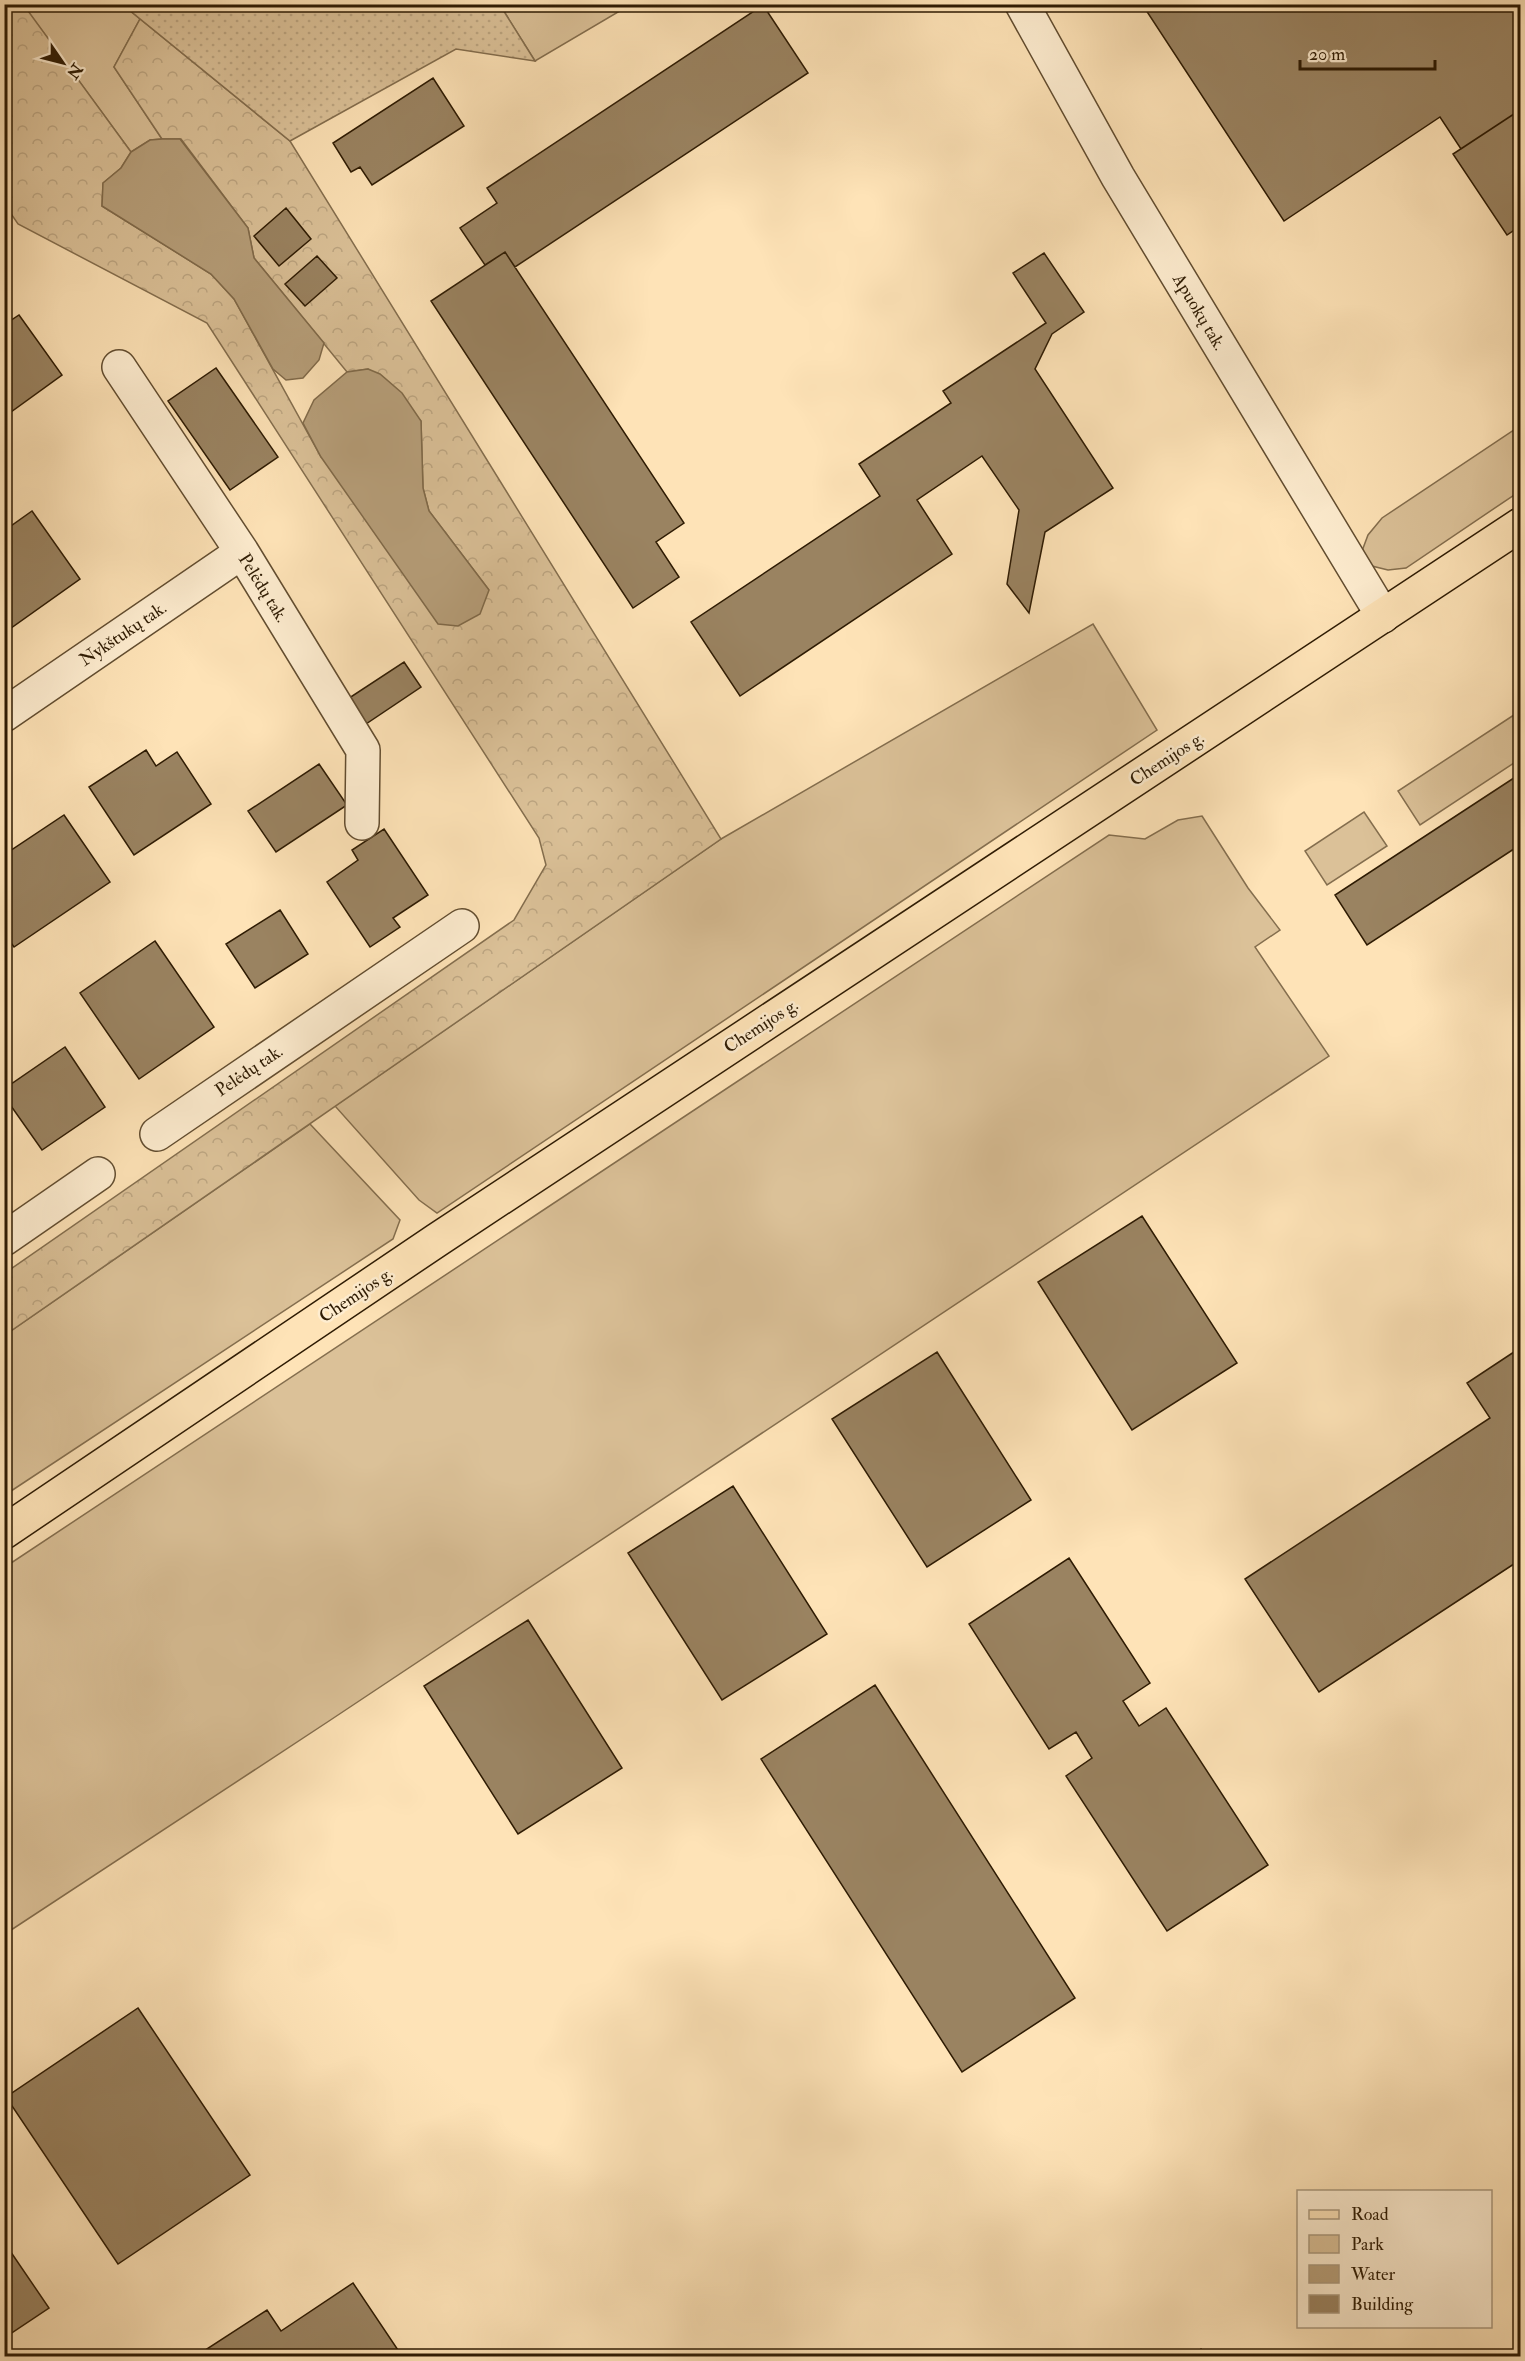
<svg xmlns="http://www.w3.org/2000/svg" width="1525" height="2361" viewBox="0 0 1525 2361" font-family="'IM FELL Double Pica',serif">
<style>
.green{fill:#dbc198;stroke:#846e4e;stroke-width:1.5}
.forest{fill:url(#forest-crowns);stroke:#846e4e;stroke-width:1.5}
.garden{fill:url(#garden-dots);stroke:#846e4e;stroke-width:1.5}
.water{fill:#b79f7a;stroke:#806a4a;stroke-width:1.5}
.building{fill:#9a8361;stroke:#2e1b03;stroke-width:1.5}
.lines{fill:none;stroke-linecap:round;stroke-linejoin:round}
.minor-casing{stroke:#624d30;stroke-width:36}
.major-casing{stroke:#2e1b03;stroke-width:36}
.minor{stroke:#feedd0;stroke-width:33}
.major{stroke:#fee3b7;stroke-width:33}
.labels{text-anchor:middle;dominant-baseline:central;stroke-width:5;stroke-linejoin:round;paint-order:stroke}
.street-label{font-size:18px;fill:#2e1b03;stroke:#feedd0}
</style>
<defs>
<pattern id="forest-crowns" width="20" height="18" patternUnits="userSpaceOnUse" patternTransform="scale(1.5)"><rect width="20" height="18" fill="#dbc198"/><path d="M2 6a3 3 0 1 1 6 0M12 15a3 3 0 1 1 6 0" fill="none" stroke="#bca581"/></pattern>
<pattern id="garden-dots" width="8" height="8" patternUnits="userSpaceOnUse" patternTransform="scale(1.5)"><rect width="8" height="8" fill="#dbc198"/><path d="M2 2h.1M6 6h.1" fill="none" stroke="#bca581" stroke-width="1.8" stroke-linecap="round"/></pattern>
</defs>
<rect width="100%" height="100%" fill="#fee3b7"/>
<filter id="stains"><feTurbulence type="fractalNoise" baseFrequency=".00333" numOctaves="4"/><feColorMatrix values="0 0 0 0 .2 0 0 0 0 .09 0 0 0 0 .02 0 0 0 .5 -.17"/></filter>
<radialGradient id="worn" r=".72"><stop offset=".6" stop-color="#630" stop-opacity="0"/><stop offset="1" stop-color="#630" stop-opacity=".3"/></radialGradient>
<path class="green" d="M23,5H123L140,19L114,67L162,139L150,140L131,152Z
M500,5H630L535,61Z
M1520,426V491L1406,568L1388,570L1368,565L1362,551L1368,535L1382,518Z
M1093,624L1157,730L437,1213L419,1200L335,1106L721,839Z
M1520,711V759L1420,825L1398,791Z
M1364,812L1387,846L1327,885L1305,851Z
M1202,816L1248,888L1280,930L1255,947L1329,1056L329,1721L5,1934V1567L1109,835L1145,839L1178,820Z
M310,1124L400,1220L393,1239L5,1495V1335Z"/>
<path class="forest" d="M23,4L131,152L121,168L103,183L102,206L211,274L234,299L321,457L489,590L429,511L423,488L421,421L368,369L347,372L254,258L248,228L181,139H162L114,67L140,19L290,141L721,839L5,1335V1273L514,920L546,865L539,838L207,323L18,224L5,205V5Z"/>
<path class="garden" d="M123,5H500L535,61L456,49L290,141Z"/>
<path class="water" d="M162,139H180L248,228L254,258L324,343L319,360L303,378L286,380L273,369L234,299L211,274L102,206L103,183L121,168L131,152L150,140Z
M368,369L380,374L402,393L421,421L423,488L429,511L489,590L480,614L458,626L438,624L321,457L303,423L314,400L347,372Z"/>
<path class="building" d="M1142,4H1520V110L1461,149L1440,117L1284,221Z
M763,5L808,73L515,267L505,252L485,265L460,228L497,203L487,188Z
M433,78L464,126L372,185L360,167L351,172L333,143Z
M1520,110V226L1507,235L1453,154Z
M286,208L311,239L279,266L254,236Z
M505,252L684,523L656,542L679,577L633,608L431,301Z
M1044,253L1084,312L1052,334L1035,369L1113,488L1045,532L1029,613L1007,584L1019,510L982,456L917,500L952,554L740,696L691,622L880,496L859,464L951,403L943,391L1046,323L1013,273Z
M317,256L337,278L305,306L285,284Z
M19,315L62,375L4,417V325Z
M216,368L278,457L230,490L168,401Z
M32,511L80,579L4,633V531Z
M404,662L421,687L357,730L340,704Z
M146,750L156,766L177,752L211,804L134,855L89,787Z
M319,764L347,805L276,852L248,811Z
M1520,774V845L1367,945L1335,895Z
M64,815L110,882L14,947L4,933V855Z
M384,829L428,895L393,918L400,927L370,947L327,882L358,860L352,850Z
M280,910L308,954L255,988L226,944Z
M155,941L214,1027L139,1079L80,993Z
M65,1047L105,1107L42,1150L4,1096V1089Z
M1142,1216L1237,1363L1132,1430L1038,1282Z
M1520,1348V1560L1319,1692L1245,1579L1490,1418L1467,1383Z
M937,1352L1031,1500L927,1567L832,1419Z
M733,1486L827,1634L722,1700L628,1553Z
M1069,1558L1150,1683L1123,1701L1139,1726L1166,1708L1268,1865L1167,1931L1066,1776L1092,1758L1076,1732L1049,1749L969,1624Z
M528,1620L622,1768L518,1834L424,1686Z
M875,1685L1075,1998L962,2072L761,1759Z
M138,2008L250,2175L118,2264L6,2097Z
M4,2242L49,2308L4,2338Z
M353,2283L402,2356H196L267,2310L281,2331Z
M1201,2349L1206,2356H1191Z"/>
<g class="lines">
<g class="minor-casing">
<path id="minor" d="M1022,4L1118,177L1383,616
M119,367L242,552L363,750L362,823
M4,715L242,552
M157,1134L462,926
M4,1239L98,1174"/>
</g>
<g class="major-casing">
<path id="major" d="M4,1532L437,1240L1520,525"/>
</g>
<use href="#minor" class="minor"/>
<use href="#major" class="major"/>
</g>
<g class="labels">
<g class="street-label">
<text transform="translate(1199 312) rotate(59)">Apuokų tak.</text>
<text transform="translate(263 588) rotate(58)">Pelėdų tak.</text>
<text transform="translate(123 634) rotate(-34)">Nykštukų tak.</text>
<text transform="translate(1167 759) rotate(-33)">Chemijos g.</text>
<text transform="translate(761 1026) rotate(-33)">Chemijos g.</text>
<text transform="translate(249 1071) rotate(-34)">Pelėdų tak.</text>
<text transform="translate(356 1295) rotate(-34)">Chemijos g.</text>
</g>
</g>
<rect width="1525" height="2361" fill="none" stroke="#fee3b7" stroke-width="24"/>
<rect x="6" y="6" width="1513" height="2349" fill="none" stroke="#2e1b03" stroke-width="3"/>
<rect x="12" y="12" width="1501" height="2337" fill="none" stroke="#2e1b03" stroke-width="1.5"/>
<rect x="1297" y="2190" width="195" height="138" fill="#feedd0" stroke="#ab997e" stroke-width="1.5"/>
<rect x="1309" y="2210" width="30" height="9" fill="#fee3b7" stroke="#ab997e" stroke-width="1.5"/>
<text x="1351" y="2220" font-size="18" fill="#2e1b03">Road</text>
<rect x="1309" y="2235" width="30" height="18" fill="#dbc198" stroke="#ab997e" stroke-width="1.5"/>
<text x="1351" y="2250" font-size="18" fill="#2e1b03">Park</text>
<rect x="1309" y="2265" width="30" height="18" fill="#b79f7a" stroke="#ab997e" stroke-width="1.5"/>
<text x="1351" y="2280" font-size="18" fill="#2e1b03">Water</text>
<rect x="1309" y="2295" width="30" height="18" fill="#9a8361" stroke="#ab997e" stroke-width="1.5"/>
<text x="1351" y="2310" font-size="18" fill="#2e1b03">Building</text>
<g transform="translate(63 63) rotate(125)" stroke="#feedd0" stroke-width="4.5" paint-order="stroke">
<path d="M0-4.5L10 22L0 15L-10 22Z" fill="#2e1b03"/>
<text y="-9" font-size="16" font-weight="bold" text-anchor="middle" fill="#2e1b03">N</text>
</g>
<path d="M1300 60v9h135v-9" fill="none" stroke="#2e1b03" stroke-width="3"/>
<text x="1309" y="60" font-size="18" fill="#2e1b03" stroke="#feedd0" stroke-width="4.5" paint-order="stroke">20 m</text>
<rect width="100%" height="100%" filter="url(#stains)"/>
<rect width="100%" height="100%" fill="url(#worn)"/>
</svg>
